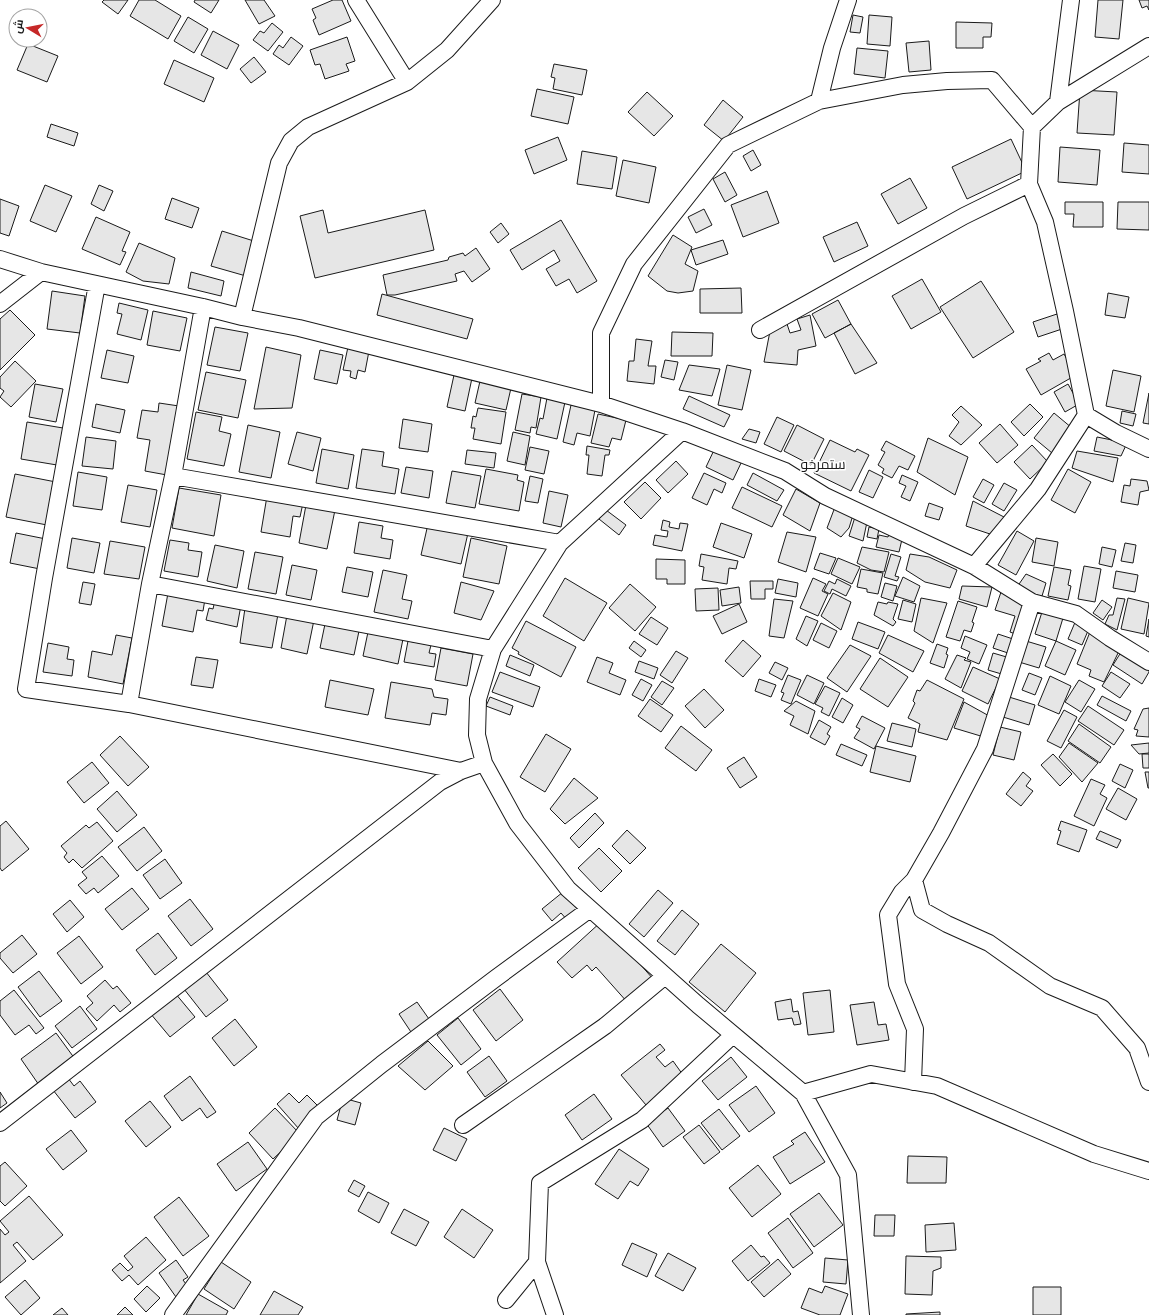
<svg xmlns="http://www.w3.org/2000/svg" width="1149" height="1315" viewBox="0 0 1149 1315" font-family="Commissioner,Cairo,sans-serif">
<style>
.building{fill:#e6e6e6;stroke:#1a1a1a}
.lines{fill:none;stroke-linecap:round;stroke-linejoin:round}
.minor-casing{stroke:#1a1a1a;stroke-width:18}
.minor{stroke:#fff;stroke-width:16}
.labels{text-anchor:middle;dominant-baseline:central;stroke-width:3;stroke-linejoin:round;paint-order:stroke}
.quarter-label{font-size:14px;fill:#1a1a1a;stroke:#fff}
</style>
<rect width="100%" height="100%" fill="#fff"/>
<path class="building" d="M104,0H128L118,14L102,2Z
M139,0H155L181,16L168,39L130,16Z
M195,0H219L211,13L194,2Z
M245,0H264L275,16L259,24Z
M333,0H342L351,21L319,35L313,20L316,18L312,9Z
M1098,0H1123L1119,39L1095,37Z
M1139,0H1149V10L1147,6L1142,8Z
M853,15L863,17L860,33L850,32Z
M869,15L892,17L890,46L867,44Z
M188,17L208,29L194,53L174,41Z
M956,22L992,23L991,37H983V48H956Z
M272,23L283,32L268,51L253,40L260,31L264,33Z
M213,31L239,45L227,69L201,55Z
M291,37L303,46L289,65L273,54L279,45L283,48Z
M347,37L355,61L346,64L349,71L325,79L320,64L315,65L310,50Z
M929,41L931,70L909,72L906,43Z
M28,44L58,56L47,82L17,70Z
M857,48L888,51L885,78L854,74Z
M254,57L266,72L251,83L240,69Z
M174,60L214,78L204,102L164,84Z
M554,64L587,70L582,95L553,89L555,78L551,77Z
M537,89L574,97L568,124L531,116Z
M1080,90L1117,92L1114,135L1077,133Z
M647,92L673,116L654,136L628,112Z
M723,100L743,117L724,141L704,125Z
M51,124L78,133L74,146L47,137Z
M558,137L567,160L534,174L525,150Z
M1011,139L1026,171L967,199L952,167Z
M1124,143L1149,145V174L1122,172Z
M1060,147L1100,150L1097,185L1058,182Z
M753,150L761,165L751,171L743,156Z
M582,151L617,157L612,189L577,184Z
M623,160L656,167L649,203L616,196Z
M725,172L737,195L725,202L713,179Z
M910,178L927,208L898,224L881,194Z
M45,185L72,196L56,232L30,221Z
M99,185L113,191L104,211L91,204Z
M767,191L779,223L743,237L731,205Z
M172,198L199,208L192,228L165,219Z
M0,199L19,206L9,236L0,233Z
M1065,202H1103V227H1073L1074,214H1065Z
M1118,202H1149V230L1117,229Z
M704,209L712,225L696,233L688,217Z
M323,210L328,233L425,210L434,250L315,278L300,216Z
M96,217L130,232L122,251L126,252L120,265L82,249Z
M561,220L597,281L577,293L569,279L556,286L546,269L560,261L554,250L522,270L510,250Z
M857,222L868,246L834,262L823,237Z
M501,223L509,234L498,243L490,232Z
M222,231L257,242L246,276L211,266Z
M673,235L692,247L685,264L698,271L693,291L678,293L667,291L648,276Z
M723,240L728,254L696,265L691,250Z
M139,243L175,258L169,284L143,281L126,272Z
M476,248L490,269L472,282L464,271L455,274L457,281L395,295H387L383,275L448,260L449,257L463,253L465,256Z
M191,272L224,281L221,296L188,288Z
M922,279L941,312L911,329L892,296Z
M981,281L1014,332L973,358L940,307Z
M741,288L742,313H700V289Z
M52,291L85,296L80,333L47,329Z
M1108,293L1129,297L1125,318L1105,315Z
M382,294L473,319L467,339L377,315Z
M838,300L851,324L825,338L812,314Z
M119,303L148,310L141,340L117,334L122,314L117,313Z
M10,310L35,335L0,370V319Z
M153,311L187,318L180,351L147,345Z
M1057,314L1062,329L1038,337L1033,322Z
M810,315L816,346L798,350L797,365L764,362L771,326L787,324L790,333L801,330L797,319Z
M851,324L877,363L855,374L834,333Z
M215,327L248,333L240,371L207,365Z
M672,332L713,333L712,356H671Z
M636,339L652,341L648,366H656L654,384L627,381L629,361H634Z
M266,347L301,355L292,408L254,409Z
M348,347L369,351L365,372L358,370L356,379L350,377L351,371L343,370Z
M107,350L134,356L128,383L101,378Z
M320,350L343,355L337,384L314,379Z
M1049,353L1053,360L1064,354L1076,375L1041,395L1026,369L1041,361L1038,359Z
M665,360L678,362L674,380L661,377Z
M15,361L36,381L11,407L0,397L4,391L0,388V377Z
M689,365L720,369L712,396L679,390Z
M727,365L751,370L742,410L718,405Z
M1113,370L1141,376L1134,412L1106,406Z
M206,372L246,380L238,418L198,410Z
M454,375L472,378L465,411L447,407Z
M480,381L511,388L506,410L475,403Z
M35,384L63,389L56,422L29,417Z
M1068,384L1079,404L1065,412L1054,392Z
M1149,393V424L1143,423Z
M522,394L541,397L536,428L531,427L530,433L515,430Z
M689,396L730,415L724,427L683,409Z
M547,398L565,402L557,439L536,434L540,418L543,419Z
M159,403L179,406L167,475L145,471L150,440L137,438L142,410L158,412Z
M96,404L125,410L120,433L92,427Z
M1030,404L1043,417L1024,436L1011,422Z
M571,405L595,410L590,436L577,433L574,445L563,442Z
M961,406L982,425L961,445L949,436L959,422L952,415Z
M478,408L506,412L501,444L473,439L475,428H471L473,416L476,417Z
M1122,411L1136,414L1133,426L1120,423Z
M196,412L222,417L219,431L231,434L224,466L187,459Z
M1054,413L1072,428L1052,453L1034,438Z
M598,414L626,420L621,440L612,438L609,447L591,443Z
M777,417L794,425L781,452L764,444Z
M403,419L432,424L428,452L399,448Z
M27,422L63,428L57,465L21,459Z
M1000,424L1018,445L997,463L979,443Z
M248,425L280,432L271,478L239,472Z
M797,425L824,439L811,465L784,451Z
M749,429L760,432L756,443L742,439Z
M297,432L321,438L313,471L288,464Z
M513,432L530,436L525,465L507,461Z
M86,437L116,441L113,469L82,466Z
M1097,437L1127,443L1121,456L1094,451Z
M928,438L968,457L955,495L917,472Z
M830,440L855,452L857,449L869,455L851,491L814,473Z
M886,441L915,456L908,470L899,466L892,478L882,473L884,469L878,465L885,452L881,450Z
M1032,445L1048,462L1030,479L1014,462Z
M587,446L610,450L609,455H605L602,476L587,474L589,455H586Z
M530,447L549,451L544,474L525,470Z
M715,448L742,461L733,480L706,467Z
M322,449L354,455L348,489L316,483Z
M362,449L384,452L382,466L399,469L395,494L356,488Z
M467,450L496,453L494,468L465,464Z
M1077,451L1118,458L1113,482L1072,468Z
M676,461L688,474L668,493L656,480Z
M406,467L433,471L429,498L401,493Z
M486,469L518,475L517,480L524,482L519,511L479,504Z
M1068,469L1091,482L1075,513L1051,500Z
M869,470L883,477L873,498L859,492Z
M452,471L481,476L475,508L446,503Z
M78,472L107,477L102,510L73,506Z
M704,473L726,483L722,493L714,489L707,505L692,498Z
M753,473L784,490L777,501L747,485Z
M15,474L56,482L47,525L6,517Z
M902,475L918,482L910,501L901,497L906,486L899,483Z
M530,476L543,479L538,503L525,501Z
M983,479L994,485L984,503L973,497Z
M1131,479L1147,481L1149,490L1140,492L1138,505L1121,502L1124,485L1130,486Z
M645,482L661,498L641,519L624,502Z
M1004,483L1017,490L1004,511L992,504Z
M128,485L157,490L150,527L121,522Z
M742,487L782,506L772,527L732,508Z
M179,488L221,495L214,536L172,528Z
M796,489L820,503L810,531L783,515Z
M549,491L568,495L561,527L543,523Z
M267,496L303,503L300,517L293,516L290,537L261,532Z
M973,501L1004,517L993,535L966,526Z
M929,503L943,508L939,520L925,516Z
M306,505L335,510L327,549L299,543Z
M835,507L853,515L849,528L841,537L827,528Z
M606,510L626,525L619,535L599,519Z
M855,517L867,522L863,541L849,536Z
M663,520L670,522L669,527L679,529L680,523L688,524L682,551L653,545L655,535L667,537L668,531L661,530Z
M359,522L383,526L381,538L393,540L390,559L354,553Z
M721,523L752,534L744,558L713,547Z
M428,524L468,533L461,564L421,555Z
M869,527L879,529L877,539L867,537Z
M1017,531L1034,541L1016,575L998,565Z
M787,532L816,537L806,572L778,562Z
M890,532L903,535L899,552L876,547L879,535L888,537Z
M16,533L46,539L40,569L10,563Z
M72,538L100,543L94,573L67,568Z
M471,538L507,546L499,584L463,577Z
M1036,538L1058,542L1054,566L1032,562Z
M170,540L189,543L188,550L202,552L198,577L164,571Z
M110,541L145,547L139,579L104,574Z
M1125,543L1136,545L1133,563L1121,561Z
M215,545L244,551L237,588L207,581Z
M862,547L889,552L884,572L871,570L857,563Z
M1102,547L1116,550L1112,567L1099,564Z
M255,552L283,557L276,594L248,589Z
M820,553L836,558L829,574L814,569Z
M701,554L738,561L736,569L729,568L727,584L702,580L704,567L699,566Z
M891,554L901,557L895,576L899,577L897,581L884,577Z
M910,554L929,557L957,570L950,588L925,582L906,570Z
M838,558L860,567L852,584L831,574Z
M656,559L685,560V584H667V579H656Z
M292,565L317,570L311,600L286,595Z
M1084,566L1101,569L1095,602L1078,599Z
M347,567L373,572L368,597L342,592Z
M1054,567L1071,570L1068,585L1071,586L1068,600L1048,596Z
M861,569L883,573L878,594L867,592V589L857,587Z
M383,570L407,575L402,599L412,601L408,619L374,612Z
M1116,571L1138,575L1135,592L1113,588Z
M1026,574L1046,583L1042,596L1027,594L1017,587Z
M903,577L920,586L914,602L895,596Z
M565,578L607,603L584,641L543,616Z
M813,578L826,584L822,591L828,594L818,616L800,608Z
M778,579L798,583L796,597L775,593Z
M837,579L851,586L846,596L832,589L830,594L824,591L829,581L835,584Z
M750,581H773V589H765V599H751Z
M83,582L95,584L91,605L79,603Z
M461,582L494,591L481,620L454,613Z
M885,583L897,586L893,601L881,597Z
M630,584L656,607L635,631L609,608Z
M962,586L992,587L987,607L959,599Z
M739,587L741,603L722,606L720,590Z
M718,588L719,610L696,611L695,589Z
M1001,592L1029,601L1018,635L1010,632L1015,616L995,610Z
M168,593L205,599L203,611L197,610L193,632L162,626Z
M833,593L851,602L841,630L821,616Z
M921,598L947,603L933,643L914,631Z
M1117,598L1125,599L1117,630L1105,624L1109,615H1113Z
M1128,598L1149,603L1144,634L1121,629Z
M774,599L793,601L784,638L769,636Z
M215,600L241,605L237,627L206,620L209,608L213,609Z
M903,600L916,604L912,622L898,619Z
M1102,600L1112,607L1103,620L1093,613Z
M958,601L977,607L972,622L974,623L971,632L964,630L960,641L946,637Z
M878,602L887,604L888,602L898,604L893,619L896,622L893,626L874,615Z
M739,604L747,622L722,634L713,616Z
M245,608L278,614L272,648L240,643Z
M1042,612L1063,618L1056,641L1035,634Z
M287,615L314,620L307,654L281,648Z
M806,616L818,621L807,646L796,639Z
M651,617L668,628L657,645L639,634Z
M1149,619V637L1146,636Z
M1076,620L1090,626L1082,645L1068,639Z
M526,621L576,647L561,677L518,654L519,652L512,648Z
M858,622L885,632L878,649L852,639Z
M821,623L837,631L829,648L813,640Z
M325,624L359,631L354,655L320,648Z
M368,632L403,639L398,664L363,656Z
M1090,632L1120,649L1104,682L1089,676L1091,670L1077,664Z
M998,634L1016,640L1011,654L993,648Z
M116,635L132,638L123,684L88,677L92,651L112,655Z
M888,635L924,651L913,672L879,653Z
M965,636L987,645L979,664L967,659L970,652L961,648Z
M743,640L761,656L743,677L725,661Z
M408,641L431,645L429,653L436,654L434,667L404,662Z
M634,641L646,650L641,657L629,648Z
M1026,641L1046,647L1039,668L1019,662Z
M1056,641L1076,650L1065,675L1045,666Z
M48,643L69,647L67,659L74,660L72,676L43,672Z
M937,644L948,648L946,654L948,655L944,668L930,663Z
M850,645L871,656L847,692L827,678Z
M441,648L473,654L467,686L435,680Z
M1123,649L1149,665V672L1142,684L1113,665Z
M676,651L688,658L672,683L660,675Z
M993,653L1010,658L1005,675L988,670Z
M510,655L534,665L530,676L506,666Z
M957,655L966,658L964,660L971,662L961,688L945,679Z
M196,657L218,660L213,688L191,685Z
M597,657L613,663L609,673L626,680L620,695L587,682Z
M880,658L908,677L888,707L860,689Z
M639,661L658,668L654,679L635,672Z
M775,662L788,668L782,680L769,673Z
M973,667L1000,679L988,704L962,691Z
M500,672L540,687L533,707L492,692Z
M1111,672L1130,684L1120,698L1102,686Z
M1029,673L1042,678L1035,695L1022,690Z
M788,675L801,680L791,704L781,700L784,693L781,692Z
M807,675L824,683L814,704L797,695Z
M1050,676L1071,686L1059,714L1038,705Z
M641,679L652,685L643,701L632,695Z
M759,679L776,685L771,697L755,691Z
M330,680L374,689L368,715L325,707Z
M927,680L964,699L947,740L918,732L920,724L908,718L915,703L913,701L917,690L920,691Z
M1079,680L1095,689L1081,712L1065,702Z
M662,681L674,688L662,705L651,697Z
M391,682L432,689L434,697L448,699L446,715L432,713L430,725L385,718Z
M825,686L840,693L829,716L821,712L823,708L815,704Z
M704,689L724,710L705,728L685,706Z
M1102,696L1131,711L1126,721L1097,705Z
M490,697L513,706L510,715L486,706Z
M1009,697L1035,705L1029,725L1003,717Z
M842,698L853,705L843,723L832,717Z
M650,699L673,715L661,732L638,716Z
M796,701L815,711L808,734L790,725L794,716L784,711Z
M964,702L991,717L984,737L954,728Z
M1088,706L1124,730L1114,745L1078,721Z
M1149,708V737L1136,736L1138,730L1134,729L1143,709Z
M1064,710L1077,717L1061,748L1047,741Z
M862,716L885,728L874,749L854,738L860,729L856,727Z
M819,720L831,727L827,734L830,736L825,745L810,737Z
M892,723L916,729L912,747L887,741Z
M1079,724L1111,747L1100,763L1068,741Z
M681,726L712,750L696,771L665,748Z
M1000,727L1021,732L1014,760L993,755Z
M546,734L571,749L545,792L520,777Z
M120,736L149,767L128,786L100,755Z
M1069,743L1098,763L1082,782L1059,757Z
M1149,743V753L1139,754L1131,745Z
M841,744L867,755L862,766L836,755Z
M876,746L916,756L910,782L870,772Z
M1053,754L1072,774L1060,786L1041,765Z
M1142,754H1149V768H1143Z
M744,757L757,777L740,788L727,768Z
M92,762L109,783L84,803L67,782Z
M1120,764L1133,770L1125,788L1112,781Z
M1023,772L1031,779L1026,786L1033,791L1021,806L1006,794Z
M1145,772H1149V788H1148Z
M574,778L598,798L565,824L550,809Z
M1091,779L1105,785L1100,794L1107,798L1094,826L1074,816Z
M1118,788L1137,799L1126,820L1106,809Z
M117,791L137,815L117,832L97,809Z
M595,813L604,823L579,848L570,838Z
M6,821L29,849L2,871L0,868V826Z
M1061,821L1087,830L1079,852L1057,844L1061,831L1058,830Z
M97,822L113,841L82,868L73,859L69,863L64,857L67,853L61,846L86,825L89,828Z
M144,827L162,851L137,871L118,847Z
M627,830L646,848L630,864L612,846Z
M1100,831L1121,840L1117,848L1096,839Z
M599,848L622,871L601,892L578,868Z
M102,856L119,876L98,893L94,888L86,894L78,885L87,878L82,872Z
M165,859L182,883L160,899L143,875Z
M132,888L149,909L122,930L105,909Z
M658,890L673,903L644,937L629,924Z
M563,892L579,911L568,921L561,913L552,921L542,909Z
M190,899L213,929L191,946L168,916Z
M70,900L84,917L67,932L53,914Z
M682,910L699,924L675,955L657,941Z
M602,921L654,980L628,1003L596,967L592,971L587,965L572,978L557,962Z
M158,933L177,958L155,975L136,950Z
M22,935L37,954L13,973L0,958V953Z
M79,936L103,967L81,984L57,953Z
M721,944L756,973L725,1012L689,982Z
M39,971L62,1001L40,1017L18,987Z
M206,972L228,1000L206,1017L184,989Z
M105,980L113,989L117,986L131,1003L120,1012L114,1005L97,1021L86,1009L93,1003L87,996Z
M500,989L523,1020L496,1041L473,1010Z
M14,990L44,1028L36,1034L29,1025L15,1035L0,1015V1001Z
M830,990L834,1032L808,1035L803,993Z
M175,993L195,1017L170,1037L150,1013Z
M791,999L793,1012L798,1011L801,1024L794,1025L792,1018L778,1020L775,1002Z
M417,1002L429,1019L411,1032L399,1014Z
M874,1002L878,1025L886,1024L889,1040L857,1045L850,1005Z
M80,1006L97,1029L72,1048L55,1026Z
M458,1018L481,1049L461,1065L437,1035Z
M235,1019L257,1047L234,1066L212,1038Z
M56,1033L75,1059L39,1085L21,1059Z
M428,1041L453,1066L425,1090L398,1066Z
M660,1044L665,1050L656,1057L665,1067L673,1061L683,1075L646,1105L621,1075Z
M489,1056L507,1081L485,1097L467,1072Z
M731,1057L747,1077L718,1100L702,1081Z
M190,1076L216,1112L207,1118L200,1108L182,1121L164,1096Z
M68,1078L74,1086L80,1081L96,1102L75,1118L53,1090Z
M756,1086L775,1113L749,1132L729,1105Z
M0,1092L7,1103L0,1108Z
M289,1093L299,1103L307,1095L318,1106L299,1129L277,1104Z
M594,1094L612,1119L582,1140L565,1115Z
M343,1098L361,1103L355,1125L337,1120Z
M150,1101L171,1127L146,1147L125,1121Z
M275,1108L300,1134L273,1159L249,1133Z
M668,1108L685,1131L663,1147L646,1123Z
M719,1109L740,1136L722,1150L701,1123Z
M699,1125L720,1152L704,1164L683,1137Z
M444,1128L467,1139L456,1161L433,1150Z
M71,1130L87,1151L63,1170L46,1149Z
M805,1132L825,1162L790,1184L773,1157L794,1144L791,1141Z
M248,1142L267,1169L236,1191L217,1164Z
M619,1149L649,1169L638,1186L630,1181L618,1199L595,1184Z
M908,1156L947,1157L946,1183H907Z
M5,1162L27,1186L5,1206L0,1201V1166Z
M758,1165L781,1194L752,1217L729,1188Z
M354,1180L365,1186L359,1197L348,1191Z
M368,1192L389,1203L379,1223L358,1211Z
M819,1193L843,1225L814,1247L790,1214Z
M29,1196L63,1235L33,1260L17,1242L13,1245L26,1261L0,1283V1229L5,1235L9,1232L0,1221Z
M179,1197L209,1236L183,1256L154,1217Z
M404,1209L429,1222L416,1246L391,1233Z
M462,1209L493,1230L474,1258L444,1237Z
M875,1215H895L894,1236H874Z
M788,1218L813,1253L793,1268L768,1233Z
M954,1223L956,1250L926,1252L925,1225Z
M146,1237L166,1260L138,1285L129,1275L122,1281L112,1270L120,1263L128,1271L133,1267L124,1256Z
M632,1243L657,1254L647,1277L622,1265Z
M751,1245L761,1257L764,1256L770,1263L748,1281L732,1261Z
M668,1253L696,1268L683,1291L655,1276Z
M906,1256L941,1257V1268L933,1271L932,1295L905,1294Z
M825,1258L848,1260L846,1284L823,1282Z
M778,1259L791,1274L764,1297L751,1282Z
M176,1260L188,1277L183,1280L189,1288L176,1297L159,1273Z
M221,1262L251,1282L234,1309L204,1289Z
M25,1280L40,1298L21,1315L5,1297Z
M147,1286L160,1298L146,1312L134,1299Z
M825,1286L848,1294L840,1315H820L801,1308L809,1288L822,1293Z
M1033,1287H1061V1315H1033Z
M274,1291L303,1307L298,1315H260Z
M198,1294L228,1311L226,1315H186Z
M125,1307L133,1315H117Z
M62,1308L68,1315H53Z
M940,1312V1315H906V1314Z"/>
<g class="lines">
<g class="minor-casing">
<path id="minor" d="M356,0L407,82
M819,101L832,48L848,0
M1058,102L1071,0
M0,259L41,272L203,307L242,317L299,328L601,404L682,431L785,471L825,496L974,566L1032,602L1076,614L1110,638L1149,662
M97,284L44,578L26,689L129,704L461,771
M0,304L41,272
M203,307L173,476L560,543
M242,317L279,163L291,141L308,127L407,82L447,50L492,0
M760,330L964,216L1029,184
M601,404V333L634,264L728,145L819,101L903,85L947,81L992,80L1032,127
M1086,415L1116,433L1149,449
M682,431L560,543L493,649L478,699L477,735L484,763L517,823L568,889L698,1005L803,1093L848,1175L861,1315
M974,566L1038,489L1086,415L1065,311L1045,222L1029,184L1032,127L1058,102L1149,46
M150,584L493,649
M129,704L150,584L173,476
M914,880L922,910L947,924L989,943L1050,986L1102,1008L1137,1048L1149,1082
M913,1082L915,1029L897,984L888,915L902,892L914,880L941,833L985,749L1032,602
M803,1093L871,1074L937,1086L1094,1154L1149,1171
M0,1123L440,782L461,771L484,763
M463,1125L605,1026L665,976
M537,1262L555,1315
M506,1300L537,1262L540,1183L642,1120L733,1035
M173,1315L316,1117L382,1064L496,978L590,909"/>
</g>
<use href="#minor" class="minor"/>
</g>
<g class="labels">
<g class="quarter-label">
<text x="823" y="463">ستمرخو</text>
</g>
</g>
<g transform="translate(28 28) rotate(280)"><circle r="19" fill="#ffffff" stroke="#a3a3a3"/>
<path d="M0-3L7 15L0 10L-7 15Z" fill="#c62828"/>
<text y="-6" font-size="11" font-weight="bold" text-anchor="middle" fill="#1a1a1a">ش</text>
</g>
</svg>
